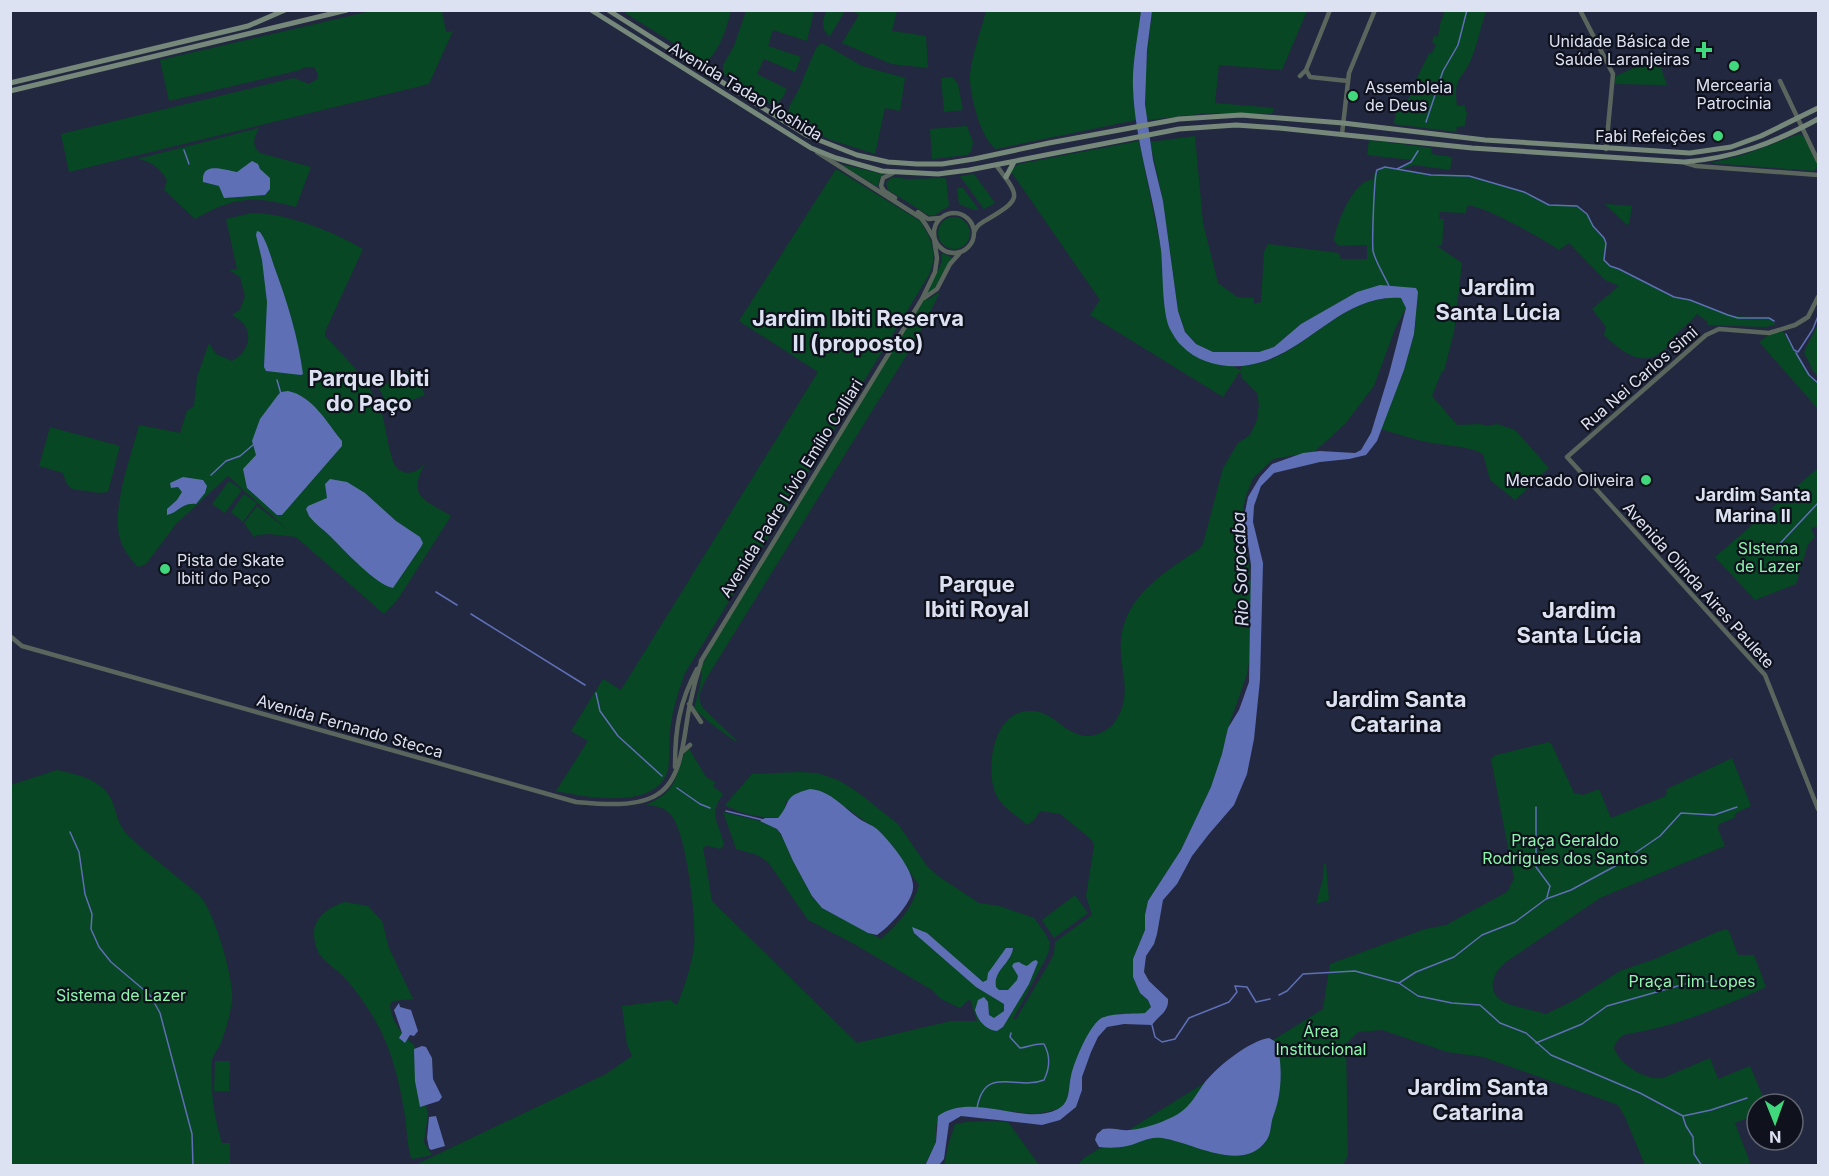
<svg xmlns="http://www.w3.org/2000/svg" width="1829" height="1176" viewBox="0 0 1829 1176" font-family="Inter,sans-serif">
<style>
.green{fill:#074723}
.water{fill:#5f6fb6}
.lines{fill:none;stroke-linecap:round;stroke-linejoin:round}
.stream{stroke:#5f6fb6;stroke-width:1.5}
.tertiary{stroke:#5a665d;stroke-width:4.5}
.secondary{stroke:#76887a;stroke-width:5}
.poi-dot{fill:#41d77c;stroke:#0f111c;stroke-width:2}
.labels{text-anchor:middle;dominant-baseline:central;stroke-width:4.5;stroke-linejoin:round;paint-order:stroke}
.poi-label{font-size:16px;fill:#dde2f2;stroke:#0f111c;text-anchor:end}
.street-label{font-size:16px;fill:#dde2f2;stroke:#0f111c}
.park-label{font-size:16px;fill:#8df5ac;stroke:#0f111c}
.neighbourhood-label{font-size:18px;font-weight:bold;fill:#dde2f2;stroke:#0f111c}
.water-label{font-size:18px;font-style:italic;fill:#d5dbef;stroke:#0f111c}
.district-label{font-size:22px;font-weight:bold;fill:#dde2f2;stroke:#0f111c}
</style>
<rect width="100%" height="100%" fill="#22283f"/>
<path class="green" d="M627,10H731V11C727,26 719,55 704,62L625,13Z
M371,11H442L446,32L453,31L429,84L69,172L61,134L294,78L309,84L317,79L318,74L314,67H305L300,70L169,101L160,60Z
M746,11H814L807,41L773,30L768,46L801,57L795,72L764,59L757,74L787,89C784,94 782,101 776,104C768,106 729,80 723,73V65L734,46Z
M826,11H845L830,36C820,29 823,21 826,11Z
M853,11H897L892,31L926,36L928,68L891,64L842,43L859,15Z
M986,11H1141L1133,86L1136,120L996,149C981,140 969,93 970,75C972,54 981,31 986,11Z
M1152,11H1307L1282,70L1219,65L1215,103L1274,108L1272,114L1209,113L1147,120C1142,84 1148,47 1152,11Z
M1445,11H1486C1481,26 1478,42 1472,57C1463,81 1453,74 1457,106L1465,105V112H1467L1465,126L1456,127L1457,132L1394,124L1396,108H1406C1410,88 1421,71 1429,53L1431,54L1436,45L1432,42L1434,36L1438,37L1440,24Z
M822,43L862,66L905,78L900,111L885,108L875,154L828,139L791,119L788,112L790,105L799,89L816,48Z
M1657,57L1667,85L1614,84L1616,76Z
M952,77L958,84L963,110L944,112L941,78Z
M967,126L973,142L971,152L967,155L932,159L930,129Z
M259,128C254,138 251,145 260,153L311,167L296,207C255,195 232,197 195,219L164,190L167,180C160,168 151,161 137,159Z
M1799,134L1805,137L1817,163L1818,166L1814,171L1711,163L1746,154Z
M1195,136L1203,223L1218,283L1237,297L1254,298V304L1261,302L1264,252L1268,244L1339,253L1341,259H1367V245L1338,246L1334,240C1336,224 1355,177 1374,180V175L1377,170L1385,167L1431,175L1469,176L1524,192L1549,205L1577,206L1587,214L1593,226L1604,238L1606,243L1604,260L1610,266L1619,269L1674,297L1690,300L1733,316L1769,318L1776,324L1766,327L1707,325L1708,322L1697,314C1689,324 1678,331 1670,341C1668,343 1667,346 1665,349C1643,370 1621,351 1604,335L1606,327L1592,309L1619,286L1605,280L1569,243L1559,250C1547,241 1478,202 1467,206L1466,213L1440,212L1439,219H1444L1442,245L1437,246L1462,263L1454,332L1444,371H1442L1432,396L1457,425L1480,424L1487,426L1497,424L1515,430L1549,468L1515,500L1490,480L1483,454C1466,445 1446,446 1427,442C1412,439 1397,434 1381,429L1404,370L1414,334L1418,292H1357L1301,324L1274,347L1259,352H1213L1196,344L1185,332L1178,311L1163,201L1150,142Z
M1369,140L1432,148L1431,154L1452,157L1450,170L1414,165L1399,170L1412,160L1367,155Z
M1139,141L1161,249L1169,326L1220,365H1231L1240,370L1243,365C1299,365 1337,293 1401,298L1406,308L1395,329L1374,386L1345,424L1314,452L1273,459L1253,478L1246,496L1240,523L1248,557L1251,588L1250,656L1247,674L1228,728L1222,754L1211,787L1181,850L1148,901L1145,915V930L1133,959V977L1140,993L1148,1000L1151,1007L1145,1013L1115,1015L1100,1019L1071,1077L1067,1101L1059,1109L1036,1114L964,1107L936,1125V1142L925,1165L413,1166L606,1074L632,1056L627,1045L622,1006L670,1000L677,1005C685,986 691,967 694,947C697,922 687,834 671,815C664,807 656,806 646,805C682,789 672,776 688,747L706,777L715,782L713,786L723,794C707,816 720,823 724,845L720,849L708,846L703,847L712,901L857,1043L951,1021H977L970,999L960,1008L941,999L932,990L854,944L808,920L768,862L757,855L736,849L723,812L760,821L777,829L785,842L793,861L812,896L822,908L881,939C899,924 913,907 919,885L879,831L823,792L786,802L784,812L778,818C758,817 743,815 725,805L752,774L800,772L817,773L838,780L856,791L898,824L927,866L938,876L979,903L999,906L1034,918L1045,933L1050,943L1048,954L1013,1019H1016L1051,960L1054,954L1055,942L1092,915L1086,896L1094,846L1092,840L1060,814L1040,811L1034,820L1027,825C1011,810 995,805 992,780C988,749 1001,701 1042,713C1055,717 1064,730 1077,734C1089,739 1105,734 1114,723C1135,694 1118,670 1121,639C1126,595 1165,572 1199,549L1203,544L1223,468L1238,443L1250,435L1257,420L1259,405L1257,393L1242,378L1240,371L1223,397L1090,315L1100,300L1012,173V169L1019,164Z
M840,164L883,174L879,180L878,187Z
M836,169L920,221C932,239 938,254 929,275L685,673C678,692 672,711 670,731C669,742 670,765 667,773C653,810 586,797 556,791L588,741L571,731L603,679L621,690L818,372L739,321Z
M974,174L995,203L984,209L960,176Z
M892,177L908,179L946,178L949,206L935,215H928L888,190L886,183Z
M957,188H963L979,210H974L959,204Z
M1605,204L1632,206L1629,224L1627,225Z
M252,213C290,214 331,231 363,249L325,332V336C347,359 369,381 381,411C386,424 389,460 397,468C406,477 419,472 425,463C407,498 424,499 451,516L398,599L384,614L296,537L269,534L257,535L254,537L244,523L257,506L287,529L228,476L176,524L146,564L138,567C130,559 121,546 119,535C113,502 131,457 139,425L180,433L187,411L194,406L197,377L209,343L216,354L232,361C252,351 255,326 233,316V314L240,310L245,296L240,277L229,270L237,269L226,219Z
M938 233a16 16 0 1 1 32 0a16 16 0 1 1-32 0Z
M942,253L953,258L927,300L940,292L916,340L709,674C703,686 695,695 703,708L737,741H735C726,735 699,715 694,708L700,687L702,666L717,636L922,303L942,262Z
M1818,324V376L1813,371L1804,352Z
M1782,330L1809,375L1818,383V409L1759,342L1770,334Z
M412,369L425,395L389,409L379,388Z
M50,427L120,446L108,492C100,493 95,493 88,491C71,489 68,491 63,473L39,466Z
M1818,468V526L1811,529L1815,537L1808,544L1796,584L1755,600L1715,557Z
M229,481L242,490L225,513L212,504Z
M244,494L257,503L243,522L231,512Z
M1549,742L1552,745L1574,793L1583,795L1599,789L1611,818L1666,796L1667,789L1732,758L1751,806L1736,813L1734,818L1719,824L1718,829L1725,846L1600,898L1506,962C1493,972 1485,992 1504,1002C1517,1008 1533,1010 1546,1014L1573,1001L1620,971L1655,959L1717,932L1726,929L1729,931L1738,955H1754L1766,987C1725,1006 1684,1023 1639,1032C1625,1034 1619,1034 1614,1048C1619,1064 1646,1081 1663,1078L1710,1058L1718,1079L1750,1066L1766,1104H1757V1114L1735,1123L1751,1165H1645L1625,1117L1618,1105L1483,1057L1447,1052L1382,1030L1358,1032L1346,1044L1348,1155L1343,1165L1077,1166L1084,1158L1323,1009L1330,964L1425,929L1446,925L1507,892L1514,879L1491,759L1496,755Z
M57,770C75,774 100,779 110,797C118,813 116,825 131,838C152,858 177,876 199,895C214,910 234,978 232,1000C231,1012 226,1029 222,1040C220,1048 213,1053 212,1061C210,1090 214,1116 222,1143H230V1165H11V785Z
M1324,864H1326L1329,900L1316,904L1323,878Z
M1075,895L1088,913L1054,938L1042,920Z
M345,902L368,906L382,921L389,948L413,999L393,1001L390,1005C391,1020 402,1036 414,1045L428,1115L424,1142L432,1155L412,1159L411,1157C407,1144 407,1130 405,1116C400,1084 392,1049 375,1020C367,1006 357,992 346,979C330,962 314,960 314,932C315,916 331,906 345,902Z
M215,1061H230L229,1091H214Z
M991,1121L1008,1122L1039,1165H944L949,1142L955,1124L966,1122Z"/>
<path class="water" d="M1141,11H1152L1147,50L1145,104L1153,160L1163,201L1178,311L1185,332L1196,344L1213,352H1259L1274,347L1301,324L1357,292L1380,285L1416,288L1418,292L1414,334L1404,370L1377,441L1366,455L1349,459L1320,462L1274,473L1261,486L1254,506L1253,522L1263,563L1260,680L1254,739L1247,774L1234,805L1209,834L1192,856L1177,884L1163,900L1157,934L1154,944L1146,956L1144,972L1149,981L1168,999C1169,1012 1158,1016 1152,1025L1124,1024L1107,1027L1098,1037L1091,1052L1082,1077V1090L1076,1107L1060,1120L1042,1125L961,1116L949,1123L944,1159L939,1165L925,1166L936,1142L938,1116C974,1091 1024,1127 1058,1109C1071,1102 1068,1088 1071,1076C1074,1062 1088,1028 1100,1019C1109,1013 1134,1014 1145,1013L1151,1007L1148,1000L1140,993L1133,977V959L1145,930V915L1148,901L1181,850L1211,787L1222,754L1228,728L1239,710L1249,682L1251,565L1244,517L1248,497L1260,477L1272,464L1303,453L1320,451L1355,453L1361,450L1371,433L1389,374L1406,308L1401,298C1341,293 1306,356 1249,365C1226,369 1198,363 1182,346C1177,342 1172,333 1169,327C1162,308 1163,271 1161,250C1154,195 1135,143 1133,88C1132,63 1138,36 1141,11Z
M252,161L258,164L260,169L270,178V189L265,195L224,198L219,186L203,182C201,161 224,170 237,172Z
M257,231L260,232C267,242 270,254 274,266C287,301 298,336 303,374L301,375L266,371L264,367L267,302L262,260L256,235Z
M288,391C313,396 327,423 342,441V446L282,515H277L247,488L243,469L256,455L252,441L260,419L278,395L281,392Z
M183,477L203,480L207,486L205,493L196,504C182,502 178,513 167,515V509L177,500L182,492L178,487L171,488L170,483Z
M330,479L347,482L365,493L396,521L420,537L423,543L421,547L393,588C376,585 343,549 330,536C323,529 315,524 309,516L306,509L308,506L327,498L325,484Z
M810,789C830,790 845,809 861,820C866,823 872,825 877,829C889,840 915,871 913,888C912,903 889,927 877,935L868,933L822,908L812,896L793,861L781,834L777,829L760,821L765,818H778C793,801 781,797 810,789Z
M912,927L927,933L983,982L987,980L988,973L1006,948H1013C1011,964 993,970 996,987L999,990H1008L1017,980L1018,976L1012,966L1014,963L1019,962C1031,970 1026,963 1036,960L1038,962L1029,984L1003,1027L997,1031C986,1030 978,1021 975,1010L978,1000L984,997L988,1002L989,1015L994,1018L1004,1011V1004L976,987L914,933Z
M399,1003L400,1007L411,1010L418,1031L414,1036L410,1035L405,1043L399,1038L402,1033L394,1010Z
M1269,1038L1276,1042C1283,1062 1282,1094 1274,1114C1270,1123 1272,1133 1266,1141C1242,1174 1192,1142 1162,1138C1148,1136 1140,1143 1127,1146C1118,1148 1108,1148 1099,1147L1095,1140L1097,1134L1103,1129C1112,1127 1121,1131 1130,1130C1145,1129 1166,1121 1178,1114C1191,1106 1197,1093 1205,1082C1218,1066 1249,1041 1269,1038Z
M422,1046L426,1047L432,1058L433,1079L442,1097L439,1101L420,1107L415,1081L414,1049Z
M436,1116L445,1146L431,1150L429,1148L427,1138L429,1117Z"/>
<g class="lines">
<path class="stream" d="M1426,122L1443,71L1458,45L1467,10
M184,150L189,164
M1397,169L1411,162L1418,151
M1389,286C1384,275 1376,263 1373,251C1372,242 1374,175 1377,170L1385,167L1431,175L1469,176L1524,192L1549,205L1577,206L1587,214L1593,226L1604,238L1606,243L1604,260L1610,266L1619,269L1674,297L1690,300L1728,315L1738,318H1769L1774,321
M1786,334L1794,350L1798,352L1813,329L1818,316
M1796,353L1809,375L1818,383
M277,380L281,394
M211,475L226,461L240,456L253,445
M1771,553L1818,503
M436,592L457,605
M471,614L585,685
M596,693L600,711L618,736L662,776
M677,788L700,804L710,808
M1536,807V867L1550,886L1547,897
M726,811L763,820
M70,832L79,852L85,894L92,914L91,929L99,947L111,962L150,995L160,1013L192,1134L193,1166
M1399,983L1418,996L1452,1003L1480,1005L1500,1023L1526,1033L1551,1055L1640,1093L1683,1116L1711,1110L1747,1098
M1279,995L1287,991L1303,974L1355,971L1399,983L1416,972L1454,957L1482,935L1515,922L1546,899L1571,890L1619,864L1660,836L1681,813L1714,815L1737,807
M1152,1025L1155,1037L1162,1042L1175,1039L1189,1018L1229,1002L1237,992L1235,986L1247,987L1256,1002L1270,999
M1536,1043L1582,1024L1607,1006L1692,982L1726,981
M977,1108C985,1064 1016,1091 1044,1080C1050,1068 1050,1055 1044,1044C1034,1043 1029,1047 1020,1048L1010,1037L1011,1033
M1683,1117L1686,1126L1693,1137L1694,1154L1702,1166"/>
<path class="tertiary" d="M1580,10L1613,74L1606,149
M1306,70L1310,77L1348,81
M1300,76L1306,70L1330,10
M1780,81L1818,161
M1342,134L1349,73L1375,10
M1686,163L1696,166L1818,175
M893,173L883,178L881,186L884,191L895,198
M918,212L928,219L940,218
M934 233a20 20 0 1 1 40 0a20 20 0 1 1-40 0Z
M974,232C977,225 981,223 988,219C1023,198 1020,197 996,165
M1818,297L1808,317L1795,325L1769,333L1719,329L1706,335L1567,457L1765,675L1818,809
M924,298L937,289L950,264L959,254
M10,636L22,646L576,802C599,804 638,808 658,794C684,778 684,730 690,704C693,689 697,674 702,659
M701,661L922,299L935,272L937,258L934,239L926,225L921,218L817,152
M689,704L701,722
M682,752L690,745
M675,767C675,729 679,703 697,669"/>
<path class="secondary" d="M591,10L811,148L836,158L882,171L938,174L969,170L1179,129L1236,125L1279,128L1472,148L1684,162C1734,158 1774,143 1818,119
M608,10L806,135L857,155L888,162L917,164H942L974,159L1049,143L1179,119L1241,115L1343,123L1485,140L1690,153L1731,147L1761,136L1818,108
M10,83L248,26L285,10
M10,91L347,10
M1006,177L1014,162"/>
</g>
<g class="poi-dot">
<path d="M1701 41h6v6h6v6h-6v6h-6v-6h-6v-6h6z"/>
<circle cx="1734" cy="66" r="6"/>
<circle cx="1353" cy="96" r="6"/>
<circle cx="1718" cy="136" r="6"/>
<circle cx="1646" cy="480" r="6"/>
<circle cx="165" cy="569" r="6"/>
</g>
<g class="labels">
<g class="poi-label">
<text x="1690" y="41">Unidade Básica de<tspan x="1690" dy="18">Saúde Laranjeiras</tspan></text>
<text x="1734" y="85" text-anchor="middle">Mercearia<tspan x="1734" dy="18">Patrocinia</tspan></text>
<text x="1365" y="87" text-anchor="start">Assembleia<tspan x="1365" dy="18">de Deus</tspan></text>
<text x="1706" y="136">Fabi Refeições</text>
<text x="1634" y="480">Mercado Oliveira</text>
<text x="177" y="560" text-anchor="start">Pista de Skate<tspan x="177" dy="18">Ibiti do Paço</tspan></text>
</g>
<g class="street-label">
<text transform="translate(746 91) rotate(31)">Avenida Tadao Yoshida</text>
<text transform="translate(1639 378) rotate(-41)">Rua Nei Carlos Simi</text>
<text transform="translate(791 488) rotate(-58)">Avenida Padre Lívio Emílio Calliari</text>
<text transform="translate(1699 585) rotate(48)">Avenida Olinda Aires Paulete</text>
<text transform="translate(350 726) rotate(16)">Avenida Fernando Stecca</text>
</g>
<g class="park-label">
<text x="1768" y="548">SIstema<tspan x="1768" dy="18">de Lazer</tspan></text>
<text x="1565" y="840">Praça Geraldo<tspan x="1565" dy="18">Rodrigues dos Santos</tspan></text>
<text x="1692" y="981">Praça Tim Lopes</text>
<text x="121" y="995">Sistema de Lazer</text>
<text x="1321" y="1031">Área<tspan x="1321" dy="18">Institucional</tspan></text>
</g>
<g class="neighbourhood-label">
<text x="1753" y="494">Jardim Santa<tspan x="1753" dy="21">Marina II</tspan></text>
</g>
<g class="water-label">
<text transform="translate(1240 569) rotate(-92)">Rio Sorocaba</text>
</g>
<g class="district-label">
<text x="1498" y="287">Jardim<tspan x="1498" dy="25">Santa Lúcia</tspan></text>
<text x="858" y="318">Jardim Ibiti Reserva<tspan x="858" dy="25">II (proposto)</tspan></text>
<text x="369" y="378">Parque Ibiti<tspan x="369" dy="25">do Paço</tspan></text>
<text x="977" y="584">Parque<tspan x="977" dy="25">Ibiti Royal</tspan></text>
<text x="1579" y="610">Jardim<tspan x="1579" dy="25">Santa Lúcia</tspan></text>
<text x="1396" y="699">Jardim Santa<tspan x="1396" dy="25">Catarina</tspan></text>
<text x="1478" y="1087">Jardim Santa<tspan x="1478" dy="25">Catarina</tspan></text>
</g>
</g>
<rect width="1829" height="1176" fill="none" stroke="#dde2f2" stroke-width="24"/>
<g transform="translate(1775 1122) rotate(179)"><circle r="28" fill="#0f111c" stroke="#616572" stroke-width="1.5"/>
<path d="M0-4.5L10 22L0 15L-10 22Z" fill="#41d77c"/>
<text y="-9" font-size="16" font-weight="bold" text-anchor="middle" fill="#dde2f2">N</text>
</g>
</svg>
